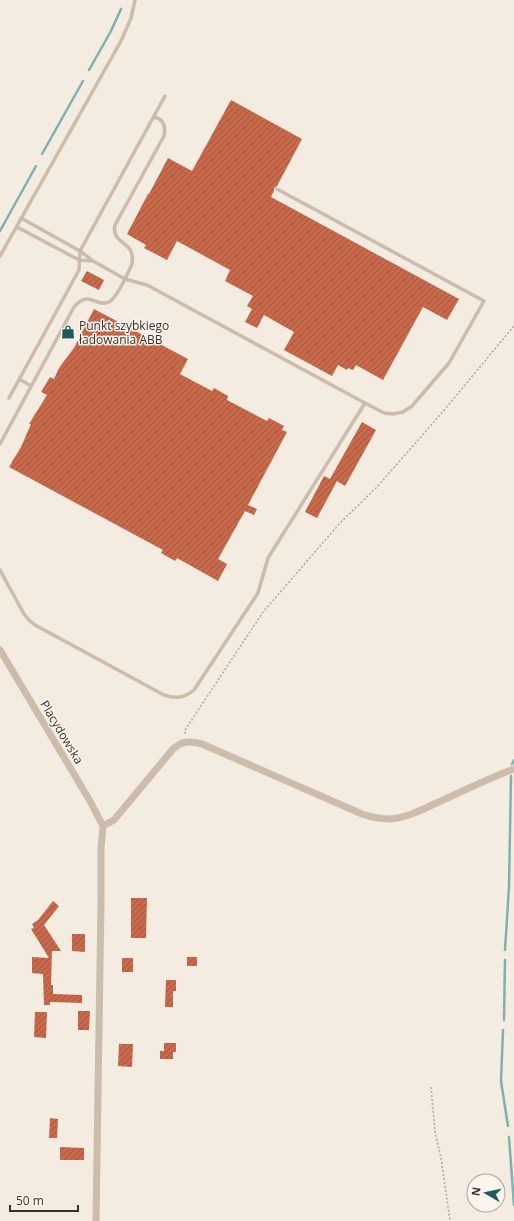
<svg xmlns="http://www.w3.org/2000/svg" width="514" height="1221" viewBox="0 0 514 1221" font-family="'Open Sans',sans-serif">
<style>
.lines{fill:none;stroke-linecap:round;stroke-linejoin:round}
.stream{stroke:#7fb0b2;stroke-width:2.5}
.building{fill:url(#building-hatch)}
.path{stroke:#b9a596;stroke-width:1.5;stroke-dasharray:2 2;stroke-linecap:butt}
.lane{stroke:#cdbbac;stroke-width:3.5}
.street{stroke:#cdbbac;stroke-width:7}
.labels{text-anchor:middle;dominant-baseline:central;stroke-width:3;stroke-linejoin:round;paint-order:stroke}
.poi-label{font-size:12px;fill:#3b302b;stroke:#fbf5ee;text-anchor:start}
.street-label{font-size:12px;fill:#3b302b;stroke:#fbf5ee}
</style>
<defs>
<pattern id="building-hatch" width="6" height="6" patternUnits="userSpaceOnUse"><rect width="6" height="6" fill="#c8694b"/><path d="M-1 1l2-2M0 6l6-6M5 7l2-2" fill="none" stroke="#a4573f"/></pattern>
</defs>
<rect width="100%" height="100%" fill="#f4ebe1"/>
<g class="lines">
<path class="stream" d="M89,70L111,31L121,9
M42,154L83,81
M0,231L36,166
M512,764L514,760
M505,950L509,887L511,776
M504,1020L505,960
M503,1030L501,1081L508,1126
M509,1137L514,1205"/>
</g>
<path class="building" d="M231,100L302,139L277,186L274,188V191L271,197L459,299L447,320L423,307L383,380L356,365L353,370L348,368L347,370L338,365L332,376L284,350L294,332L264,315L257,328L245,322L252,309L247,306L253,296L225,281L230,270L177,241L167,260L144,248L146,245L127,234L148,194H149L168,158L192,171Z
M87,271L104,280L99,290L81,281Z
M94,309L188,359L180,374L212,391L214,388L228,396L227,400L267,421L269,418L284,426L282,430L287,432L248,505L257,509L254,515L245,511L218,559L227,564L218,581L177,558L175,561L161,553L163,550L9,467L21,447L31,424H29L47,395L41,392L50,377L54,379L59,368L74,348Z
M362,422L376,430L345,486L337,481L317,518L305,512L324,476L330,479Z
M131,898H147L146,938H131Z
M53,901L59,906L44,925L61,951H52L51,985H53V994L82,995V1003L50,1002V1005H44L43,974L32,973V957L49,958L31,929L34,928L32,924L38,920Z
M72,934H85V952L72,951Z
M187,957H197V966H187Z
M122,958H133V972H122Z
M166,980H176V991H173V1007H165Z
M78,1011H90L89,1030H78Z
M35,1012H47L46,1038L34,1037Z
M164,1043H176V1052H173V1059H160V1051H164Z
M119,1044H133L132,1067L118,1066Z
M50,1118L58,1119L57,1138H49Z
M60,1147L84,1148V1160H60Z"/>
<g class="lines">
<path class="path" d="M185,734V730L263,612L340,523L377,487L440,415L514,326
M431,1087L435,1132L441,1158L450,1221"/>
<path class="lane" d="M21,218L80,251L93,261L125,279L147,285L365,403L384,413L393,414L403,412L412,406L449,363L484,301L277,189
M17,227L79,260L93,261
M0,256L121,41L131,18L135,0
M19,379L31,386
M9,398L79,270L80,251L165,96
M0,444L74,307C89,289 96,308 109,302C117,298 128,273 132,264C136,239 111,246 115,225L164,136C166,126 163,119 154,117
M0,570L24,614L29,620L35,625L164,695C176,699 184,698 194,690L258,593L268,558L365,403"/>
<path class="street" d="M0,650L90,801L103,826
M103,826L114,820L173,749C183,740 191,741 202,744L362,814C371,817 380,819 389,819C408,818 425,808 441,801C465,790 489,778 514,769
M96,1221L101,902V848L103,826"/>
</g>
<defs>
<g id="shop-bare" transform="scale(1.08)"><path d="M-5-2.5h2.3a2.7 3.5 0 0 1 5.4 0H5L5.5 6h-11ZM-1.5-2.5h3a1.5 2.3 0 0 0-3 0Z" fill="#1f5a5e" stroke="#fbf5ee" stroke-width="2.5" paint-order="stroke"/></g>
</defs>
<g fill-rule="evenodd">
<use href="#shop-bare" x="68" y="332"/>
</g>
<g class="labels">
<g class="poi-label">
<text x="79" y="325">Punkt szybkiego<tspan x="79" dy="14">ładowania ABB</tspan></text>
</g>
<g class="street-label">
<text transform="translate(62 732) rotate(59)">Placydowska</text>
</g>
</g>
<g transform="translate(486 1193) rotate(279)"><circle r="19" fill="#fbf5ee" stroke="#aea6a0"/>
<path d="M0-3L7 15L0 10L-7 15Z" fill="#1f5a5e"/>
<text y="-6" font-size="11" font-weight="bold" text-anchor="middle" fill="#3b302b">N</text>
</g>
<path d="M10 1205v6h68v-6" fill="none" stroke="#3b302b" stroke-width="2"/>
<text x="16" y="1205" font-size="12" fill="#3b302b" stroke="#fbf5ee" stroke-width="3" paint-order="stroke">50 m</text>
</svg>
